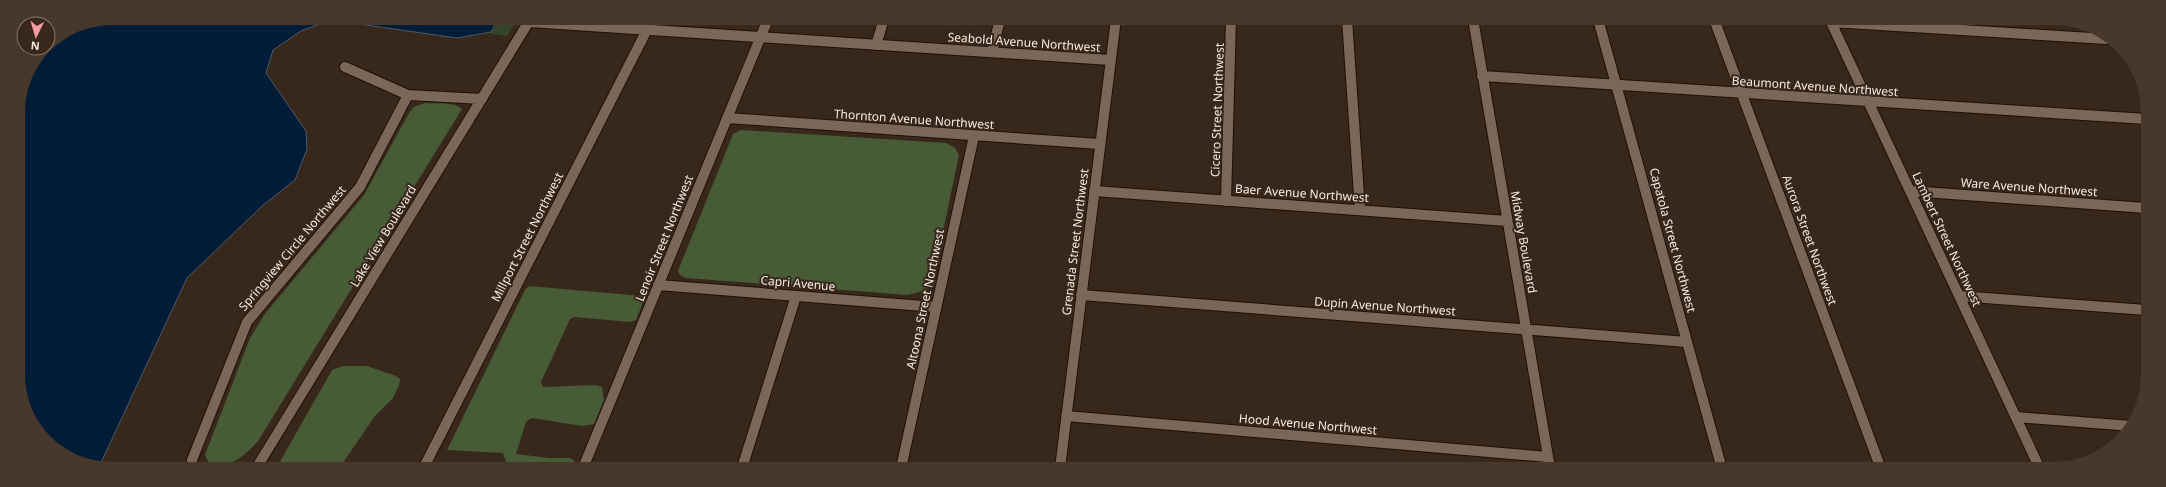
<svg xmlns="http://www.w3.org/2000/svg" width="2166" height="487" viewBox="0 0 2166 487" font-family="'Noto Sans',sans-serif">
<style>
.green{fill:#344528}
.forest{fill:#465b36}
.water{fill:#001c36;stroke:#4a5a6a}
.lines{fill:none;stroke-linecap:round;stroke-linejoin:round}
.minor-casing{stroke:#1f1005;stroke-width:12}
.minor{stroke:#7a6758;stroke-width:10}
.labels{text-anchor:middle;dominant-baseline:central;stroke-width:4;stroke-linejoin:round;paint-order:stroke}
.street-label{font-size:12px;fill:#f6ebe2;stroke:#38281b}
</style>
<rect width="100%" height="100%" fill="#38281b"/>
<path class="green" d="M505,18H518L507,36L489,33Z"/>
<path class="forest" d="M425,103C435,104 454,101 462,109L258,441C244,456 231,469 209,463L205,455L250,338L264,315L364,195L409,113L414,107Z
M741,130L946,143L955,148L959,155L932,284L926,290L908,295L686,278L680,275L678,271L733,134Z
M529,286L642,296L643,302L636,320L630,322L574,317L570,319L541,382L543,387L596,385L602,387L604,400L594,424L582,426L532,418L526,422L516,454L549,458H571L575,462L573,468H508L503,453L447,450L525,290Z
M343,366H367L396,376L400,379L399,385L393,398L375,416L340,467H277L332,370Z"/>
<path class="water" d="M112,18H499L491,32L457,38L331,20L301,31L273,50L266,73L306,131L307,149L295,180L262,206L187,278L99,467H94L46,442L20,393L18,106L25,76L44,48H48V44L76,25Z"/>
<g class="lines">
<g class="minor-casing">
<path id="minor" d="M1347,19L1360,210
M1473,19L1550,468
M1598,19L1722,469
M1714,19L1881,469
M1830,20L2040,469
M529,22L1110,60
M1831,22L2107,39
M876,45L884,19
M992,52L1000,19
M345,67L408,95L482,99
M1482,76L2146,119
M727,118L1100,144
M1094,191L1507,221
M1910,191L2146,208
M1226,201L1231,19
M658,285L936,307
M1081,295L1687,342
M1959,296L2146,310
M1066,416L1548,457
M2016,417L2132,426
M193,467L192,460L247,322L360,187L408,95
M257,467L531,18
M424,467L653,18
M583,468L768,19
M742,468L796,296
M901,468L974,136
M1060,468L1116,19"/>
</g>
<use href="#minor" class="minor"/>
</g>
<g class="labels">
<g class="street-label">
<text transform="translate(1024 42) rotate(4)">Seabold Avenue Northwest</text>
<text transform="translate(1815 86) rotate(4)">Beaumont Avenue Northwest</text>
<text transform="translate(1217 110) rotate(-88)">Cicero Street Northwest</text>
<text transform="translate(914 119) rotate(4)">Thornton Avenue Northwest</text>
<text transform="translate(2029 187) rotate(4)">Ware Avenue Northwest</text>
<text transform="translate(1302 193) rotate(4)">Baer Avenue Northwest</text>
<text transform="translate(383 236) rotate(-59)">Lake View Boulevard</text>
<text transform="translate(527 237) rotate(-63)">Millport Street Northwest</text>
<text transform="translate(664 238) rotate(-68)">Lenoir Street Northwest</text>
<text transform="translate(1947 239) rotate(65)">Lambert Street Northwest</text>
<text transform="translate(1673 240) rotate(75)">Capatola Street Northwest</text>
<text transform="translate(1810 240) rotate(70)">Aurora Street Northwest</text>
<text transform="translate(1075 242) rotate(-83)">Grenada Street Northwest</text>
<text transform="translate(1524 242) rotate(80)">Midway Boulevard</text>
<text transform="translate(292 248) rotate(-50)">Springview Circle Northwest</text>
<text transform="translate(798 283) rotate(5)">Capri Avenue</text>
<text transform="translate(925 299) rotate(-78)">Altoona Street Northwest</text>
<text transform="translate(1385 306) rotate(4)">Dupin Avenue Northwest</text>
<text transform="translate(1308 424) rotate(5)">Hood Avenue Northwest</text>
</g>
</g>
<path d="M0 0H2166V487H0ZM112 25H2054A87 87 0 0 1 2141 112V375A87 87 0 0 1 2054 462H112A87 87 0 0 1 25 375V112A87 87 0 0 1 112 25Z" fill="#47382b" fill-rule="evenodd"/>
<g transform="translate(36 36) rotate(185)"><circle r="19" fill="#38281b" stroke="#84766b"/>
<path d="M0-3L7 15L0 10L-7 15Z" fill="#f49aa5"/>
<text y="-6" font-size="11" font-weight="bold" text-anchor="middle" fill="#f6ebe2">N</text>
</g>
</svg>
